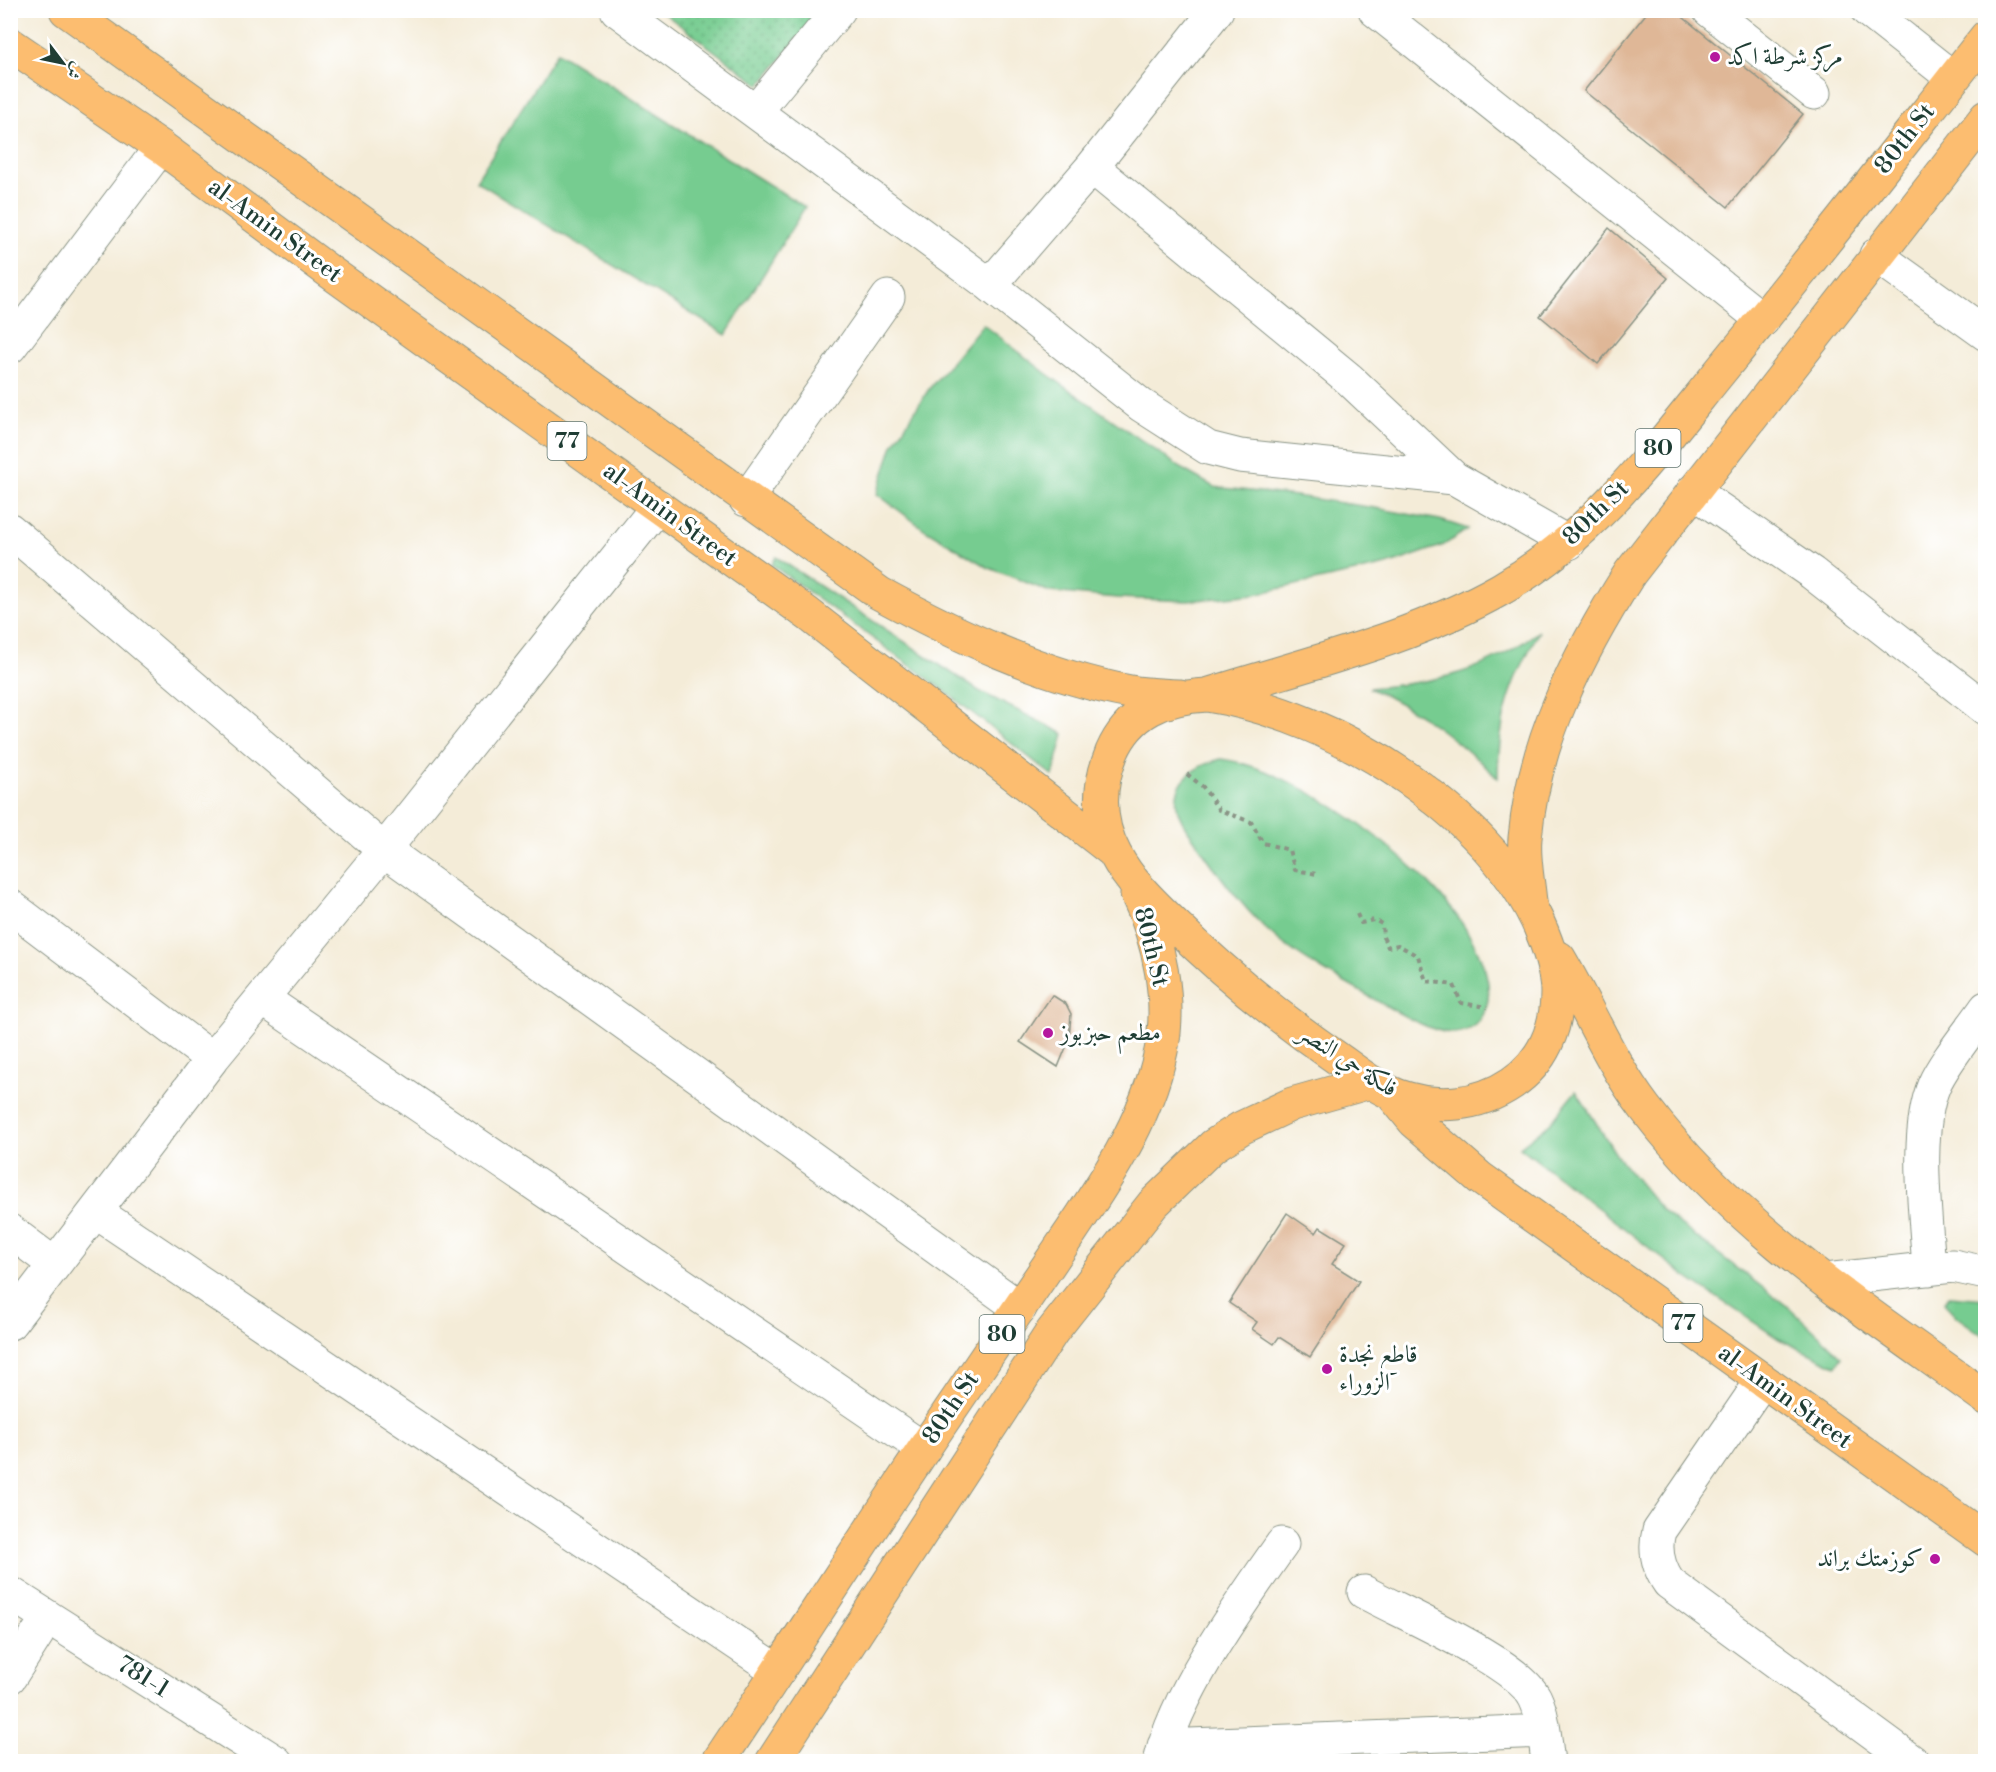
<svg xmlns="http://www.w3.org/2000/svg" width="1996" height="1772" viewBox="0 0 1996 1772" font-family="'Libre Bodoni',Amiri,serif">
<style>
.grass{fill:url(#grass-dots);stroke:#4a8462;stroke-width:1.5}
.park{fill:#76cc90;stroke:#4a8462;stroke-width:1.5}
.building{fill:#dfb797}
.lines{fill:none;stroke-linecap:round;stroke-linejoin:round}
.minor-casing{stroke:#8a9486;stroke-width:35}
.major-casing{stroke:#8a9486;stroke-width:35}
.path{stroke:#8a9486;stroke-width:4;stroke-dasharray:4.5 4.5;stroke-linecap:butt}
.minor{stroke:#fff;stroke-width:33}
.major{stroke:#fcbd6f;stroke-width:33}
.poi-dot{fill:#b5179e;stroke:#fff;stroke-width:2}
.labels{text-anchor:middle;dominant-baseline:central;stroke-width:6;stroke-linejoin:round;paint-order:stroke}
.shield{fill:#fff;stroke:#627771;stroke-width:1.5}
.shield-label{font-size:22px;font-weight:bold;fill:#1f3d34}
.poi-label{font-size:24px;fill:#1f3d34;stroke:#fff;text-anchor:start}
.street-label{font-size:24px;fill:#1f3d34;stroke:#fff}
</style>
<defs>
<pattern id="grass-dots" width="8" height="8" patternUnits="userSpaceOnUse" patternTransform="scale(1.5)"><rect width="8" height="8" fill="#76cc90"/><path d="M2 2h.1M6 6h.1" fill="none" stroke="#60a776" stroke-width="1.8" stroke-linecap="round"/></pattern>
</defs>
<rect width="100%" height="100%" fill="#fff"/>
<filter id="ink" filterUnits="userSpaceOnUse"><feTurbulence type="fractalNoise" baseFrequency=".0167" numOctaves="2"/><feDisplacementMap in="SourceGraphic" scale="12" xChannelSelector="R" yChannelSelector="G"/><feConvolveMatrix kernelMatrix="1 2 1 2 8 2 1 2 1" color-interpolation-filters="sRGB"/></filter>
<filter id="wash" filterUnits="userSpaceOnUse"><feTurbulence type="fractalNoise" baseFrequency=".008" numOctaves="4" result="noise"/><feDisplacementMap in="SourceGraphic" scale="24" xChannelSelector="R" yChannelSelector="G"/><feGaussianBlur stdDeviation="1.35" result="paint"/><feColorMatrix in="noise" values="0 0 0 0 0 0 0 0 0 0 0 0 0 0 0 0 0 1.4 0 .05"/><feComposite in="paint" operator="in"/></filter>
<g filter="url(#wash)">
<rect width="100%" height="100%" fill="#f4ecd8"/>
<path class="grass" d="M661,11H820L760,85Z"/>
<path class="park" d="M557,52L805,207L726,335L476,181Z
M983,324L1047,374L1184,470L1214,487L1296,496L1375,508L1440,520L1468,529L1444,545L1387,565L1255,594L1188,601L1117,598L1050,592L987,567L924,529L877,494L893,445L929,389Z
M776,557L979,691L1064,734L1053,776L942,689L772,565Z
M1539,631C1511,684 1498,717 1498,778C1458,741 1419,709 1369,688C1437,682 1484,673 1539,631Z
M1221,759C1299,769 1424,862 1465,928C1481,955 1500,991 1480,1020C1474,1029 1462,1033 1452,1033C1428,1032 1386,1006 1365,994C1336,978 1307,962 1281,942C1248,915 1223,881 1199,846C1192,835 1181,824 1178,811C1170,781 1196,765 1221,759Z
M1576,1091L1617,1156L1662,1211L1791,1309L1842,1357L1836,1366L1779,1339L1685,1276L1520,1147L1550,1123Z
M1949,1296L1985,1299V1337L1957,1317L1944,1303Z"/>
<g id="blocks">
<path class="building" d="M1649,10H1674L1803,114L1728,207L1584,91Z
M1609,228L1668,278L1598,364L1540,316Z
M1052,995L1066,1004L1071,1014L1069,1040L1058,1067L1020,1042Z
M1287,1213L1316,1233L1320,1227L1346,1243L1332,1264L1359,1281L1310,1357L1279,1337L1274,1344L1252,1329L1257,1322L1229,1303Z"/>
</g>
</g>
<g filter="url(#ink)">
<use href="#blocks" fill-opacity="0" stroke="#8a9486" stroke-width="1.5"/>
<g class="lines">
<g class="minor-casing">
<path id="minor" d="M617,10L990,285L1141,405L1208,448L1240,456L1454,478L1569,543
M1375,10L1763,320
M1709,10L1814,93
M1867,10L1953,78
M756,111L839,10
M1092,167L1349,379L1454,478
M1876,255L1986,334
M990,285L1092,167L1217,10
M10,347L161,147
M1693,491L1812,573L1986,709
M746,500L888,297
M10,530L384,850L1020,1308
M10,906L212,1059
M263,999L924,1449
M96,1212L778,1671
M10,1231L54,1264
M1929,1269C1926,1217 1914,1133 1934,1085C1944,1062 1971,1030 1986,1008
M1825,1280L1953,1266L1986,1273
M10,1323L212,1059L384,850L658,506
M1762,1381L1659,1531C1654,1550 1658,1567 1669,1583L1913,1762
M1364,1592C1402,1613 1517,1662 1535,1698C1544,1717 1545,1741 1548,1762
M10,1593L276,1762
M10,1677L48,1617
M1164,1746L1544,1731
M1160,1762C1177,1691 1240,1604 1282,1544"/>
</g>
<g class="major-casing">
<path id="major" d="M66,10L879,593C956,635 1043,676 1130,692C1146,695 1163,695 1180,696
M10,44L161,147L330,272L808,614L1114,852
M1210,694C1308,663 1411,640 1501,589C1596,535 1659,446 1727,363C1815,256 1900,146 1986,37
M1207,695C1336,715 1500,815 1546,942C1552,959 1557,975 1557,993C1557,1029 1543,1062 1512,1083C1478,1106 1437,1109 1399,1096C1376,1088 1357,1072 1337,1058C1279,1018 1224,973 1174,924C1152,903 1129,881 1115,854C1097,821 1098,786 1112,752C1130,711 1165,697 1207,695Z
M1530,902C1528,881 1523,858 1525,838C1534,740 1578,655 1630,573L1986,117
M1559,958C1588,1007 1610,1062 1645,1108C1736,1228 1865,1310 1986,1398
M1391,1093L1414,1121L1480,1178L1986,1540
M718,1762C799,1640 877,1517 959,1397C992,1348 1025,1300 1058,1251C1099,1191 1146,1124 1161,1051C1172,1002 1159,939 1137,894
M772,1762L1052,1332L1153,1204L1213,1146L1241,1128L1292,1104L1370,1082"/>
</g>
<path class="path" d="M1187,774L1203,787L1219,810L1251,822L1263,843L1289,850L1295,870L1317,874
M1357,914L1361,923L1374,920L1382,924L1383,937L1388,947L1398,945L1418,956L1426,981L1454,985L1461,1003L1487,1007"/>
<use href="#minor" class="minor"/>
<use href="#major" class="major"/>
</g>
</g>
<g class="poi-dot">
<circle cx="1715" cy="57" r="6"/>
<circle cx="1048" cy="1033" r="6"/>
<circle cx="1327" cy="1369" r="6"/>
<circle cx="1935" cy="1559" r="6"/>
</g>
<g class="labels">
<g class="shield">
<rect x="547.5" y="422" width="39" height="38" rx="4.5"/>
<rect x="1635.5" y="429" width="45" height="38" rx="4.5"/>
<rect x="1663.5" y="1304" width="39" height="38" rx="4.5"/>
<rect x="979.5" y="1315" width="45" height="38" rx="4.5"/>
</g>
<g class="shield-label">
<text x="567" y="441">77</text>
<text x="1658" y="448">80</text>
<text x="1683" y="1323">77</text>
<text x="1002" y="1334">80</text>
</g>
<g class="poi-label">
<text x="1727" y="57">مركز شرطة اكد</text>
<text x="1060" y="1033">مطعم حبزبوز</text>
<text x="1339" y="1355">قاطع نجدة<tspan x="1339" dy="28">الزوراء</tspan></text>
<text x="1923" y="1559" text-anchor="end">كوزمتك براند</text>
</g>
<g class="street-label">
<text transform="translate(1905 139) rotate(-52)">80th St</text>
<text transform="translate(275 231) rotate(36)">al-Amin Street</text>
<text transform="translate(1596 513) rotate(-44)">80th St</text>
<text transform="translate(670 515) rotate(36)">al-Amin Street</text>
<text transform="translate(1151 947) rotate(76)">80th St</text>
<text transform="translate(1348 1061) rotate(33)">فلكة حي النصر</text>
<text transform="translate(1785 1397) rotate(36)">al-Amin Street</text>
<text transform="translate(951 1408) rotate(-56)">80th St</text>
<text transform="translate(143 1677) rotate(32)">781-1</text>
</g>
</g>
<rect width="1996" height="1772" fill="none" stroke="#fff" stroke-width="36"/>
<g transform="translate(63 63) rotate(122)" stroke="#ffffff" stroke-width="4.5" paint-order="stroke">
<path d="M0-4.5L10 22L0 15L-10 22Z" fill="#1f3d34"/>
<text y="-9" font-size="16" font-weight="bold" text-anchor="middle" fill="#1f3d34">ش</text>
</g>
</svg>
